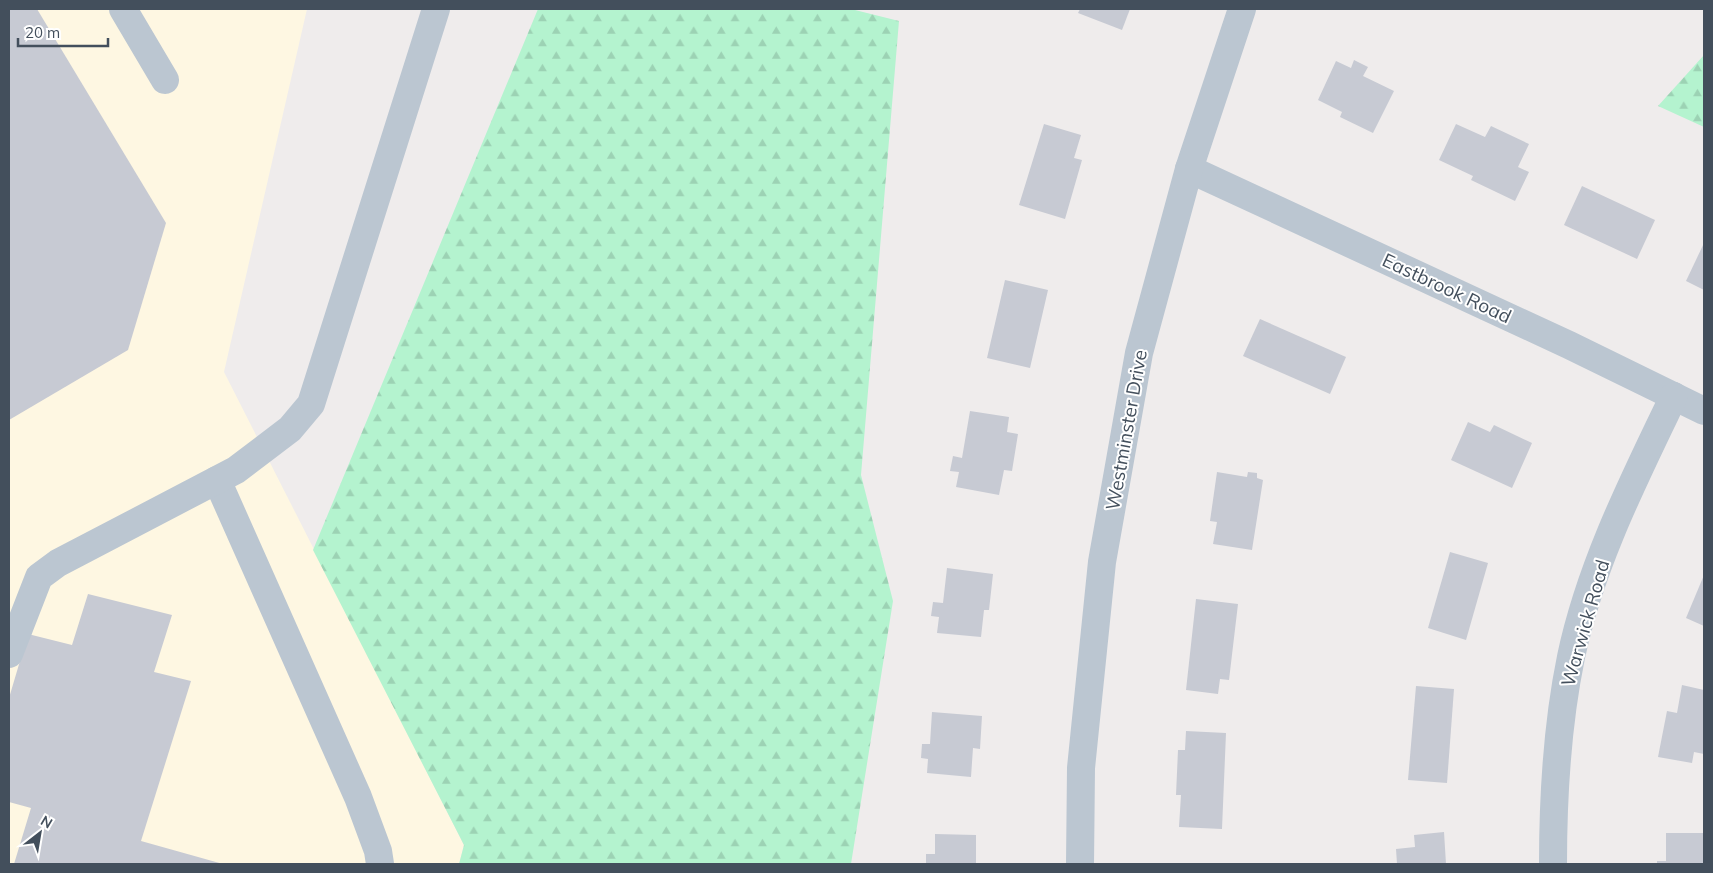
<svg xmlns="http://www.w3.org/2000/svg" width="1713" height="873" viewBox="0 0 1713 873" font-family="Mulish,sans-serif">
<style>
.commercial{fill:#fef7e2}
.forest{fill:url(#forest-firs)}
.building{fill:#c7cad3}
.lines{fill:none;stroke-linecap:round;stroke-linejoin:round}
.minor{stroke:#bbc6d1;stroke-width:28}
.labels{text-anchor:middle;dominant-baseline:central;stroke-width:4;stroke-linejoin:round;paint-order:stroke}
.street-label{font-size:19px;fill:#434f5c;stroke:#fff}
</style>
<defs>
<pattern id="forest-firs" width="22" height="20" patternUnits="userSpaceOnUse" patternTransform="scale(1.25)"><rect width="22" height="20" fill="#b4f3cf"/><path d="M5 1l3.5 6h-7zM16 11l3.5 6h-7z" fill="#9cd2b4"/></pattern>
</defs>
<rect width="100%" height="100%" fill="#efecec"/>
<path class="commercial" d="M9,9h298l-83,363 240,473 -5,19h-450z"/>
<g class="forest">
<path d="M538,9h313l48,12 -38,454 32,126 -42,263h-392l5,-19 -151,-295z"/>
<path d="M1704,55v72l-46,-21z"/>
</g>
<g class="building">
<path d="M9,9h28l129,214 -38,127 -119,70z"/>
<path d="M1080,9h50l-8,21 -44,-17z"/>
<path d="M1354,60l14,7 -5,9 31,15 -21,42 -33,-16 2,-5 -24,-12 18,-39 15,7z"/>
<path d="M1044,124l37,11 -7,23 8,2 -17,59 -46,-14z"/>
<path d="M1456,124l29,13 6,-11 38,18 -11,23 11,5 -14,29 -44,-21 2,-4 -34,-16z"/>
<path d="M1582,186l73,34 -18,39 -73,-34z"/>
<path d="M1704,243v47l-18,-9z"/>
<path d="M1005,280l43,10 -18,78 -43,-10z"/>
<path d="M1260,319l86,38 -16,37 -87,-38z"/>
<path d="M970,411l39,6 -2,15 11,2 -6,37 -8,-1 -5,25 -43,-8 3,-15 -9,-1 3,-15 9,2z"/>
<path d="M1468,422l22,10 4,-7 38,18 -20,45 -61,-28z"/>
<path d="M1217,472l30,5 1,-5 9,1v5l6,2 -11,70 -39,-6 4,-22 -7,-1z"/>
<path d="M1450,552l38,11 -22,77 -38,-12z"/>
<path d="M947,568l46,6 -4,36h-5l-3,27 -44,-4 2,-16 -8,-1 2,-14 10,1z"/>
<path d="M1704,575v51l-18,-8z"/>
<path d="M88,594l84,21 -18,57 37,9 -50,160 82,23h-209l17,-56 -22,-6v-104l19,-64 44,11z"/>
<path d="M1196,599l42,5 -9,76 -9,-1 -2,15 -32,-4z"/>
<path d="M1682,685l22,5v64l-10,-2 -2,11 -34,-6 9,-46 10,2z"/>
<path d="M1416,686l38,3 -7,94 -39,-3z"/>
<path d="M932,712l50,4 -2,33 -7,-1 -2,29 -44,-4 1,-14 -7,-1 1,-14h8z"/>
<path d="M1186,731l40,2 -4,96 -43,-2 2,-32h-5l2,-45h7z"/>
<path d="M1444,832l2,32h-49l-1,-15 19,-2 -1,-12z"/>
<path d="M1666,833h38v31h-47v-3h9z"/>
<path d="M935,834l41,1v29h-50v-10h9z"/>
</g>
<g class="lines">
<g class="minor">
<path d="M123,9l42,71"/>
<path d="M1189,169l380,176 135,66"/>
<path d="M217,480l141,317 20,54 2,13"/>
<path d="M9,654l30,-77 19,-14 178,-93 54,-41 21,-25 125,-395"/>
<path d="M1080,864l1,-96 21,-206 37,-209 50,-184 53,-160"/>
<path d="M1553,864c0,-70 4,-139 18,-207 19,-91 63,-178 103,-261"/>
</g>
</g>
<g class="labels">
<g class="street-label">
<text transform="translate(1447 288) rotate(25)">Eastbrook Road</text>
<text transform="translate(1126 430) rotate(-80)">Westminster Drive</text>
<text transform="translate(1585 623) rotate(-74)">Warwick Road</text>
</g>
</g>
<rect width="1713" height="873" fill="none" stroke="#434f5c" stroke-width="20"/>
<g transform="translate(40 833) rotate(31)" stroke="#ffffff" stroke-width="4" paint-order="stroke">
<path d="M0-4L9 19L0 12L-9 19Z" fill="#434f5c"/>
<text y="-8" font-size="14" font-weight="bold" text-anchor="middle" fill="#434f5c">N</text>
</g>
<path d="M18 38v8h90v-8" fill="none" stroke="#434f5c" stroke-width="2.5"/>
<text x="25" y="38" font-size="15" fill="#434f5c" stroke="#ffffff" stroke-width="4" paint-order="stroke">20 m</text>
</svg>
